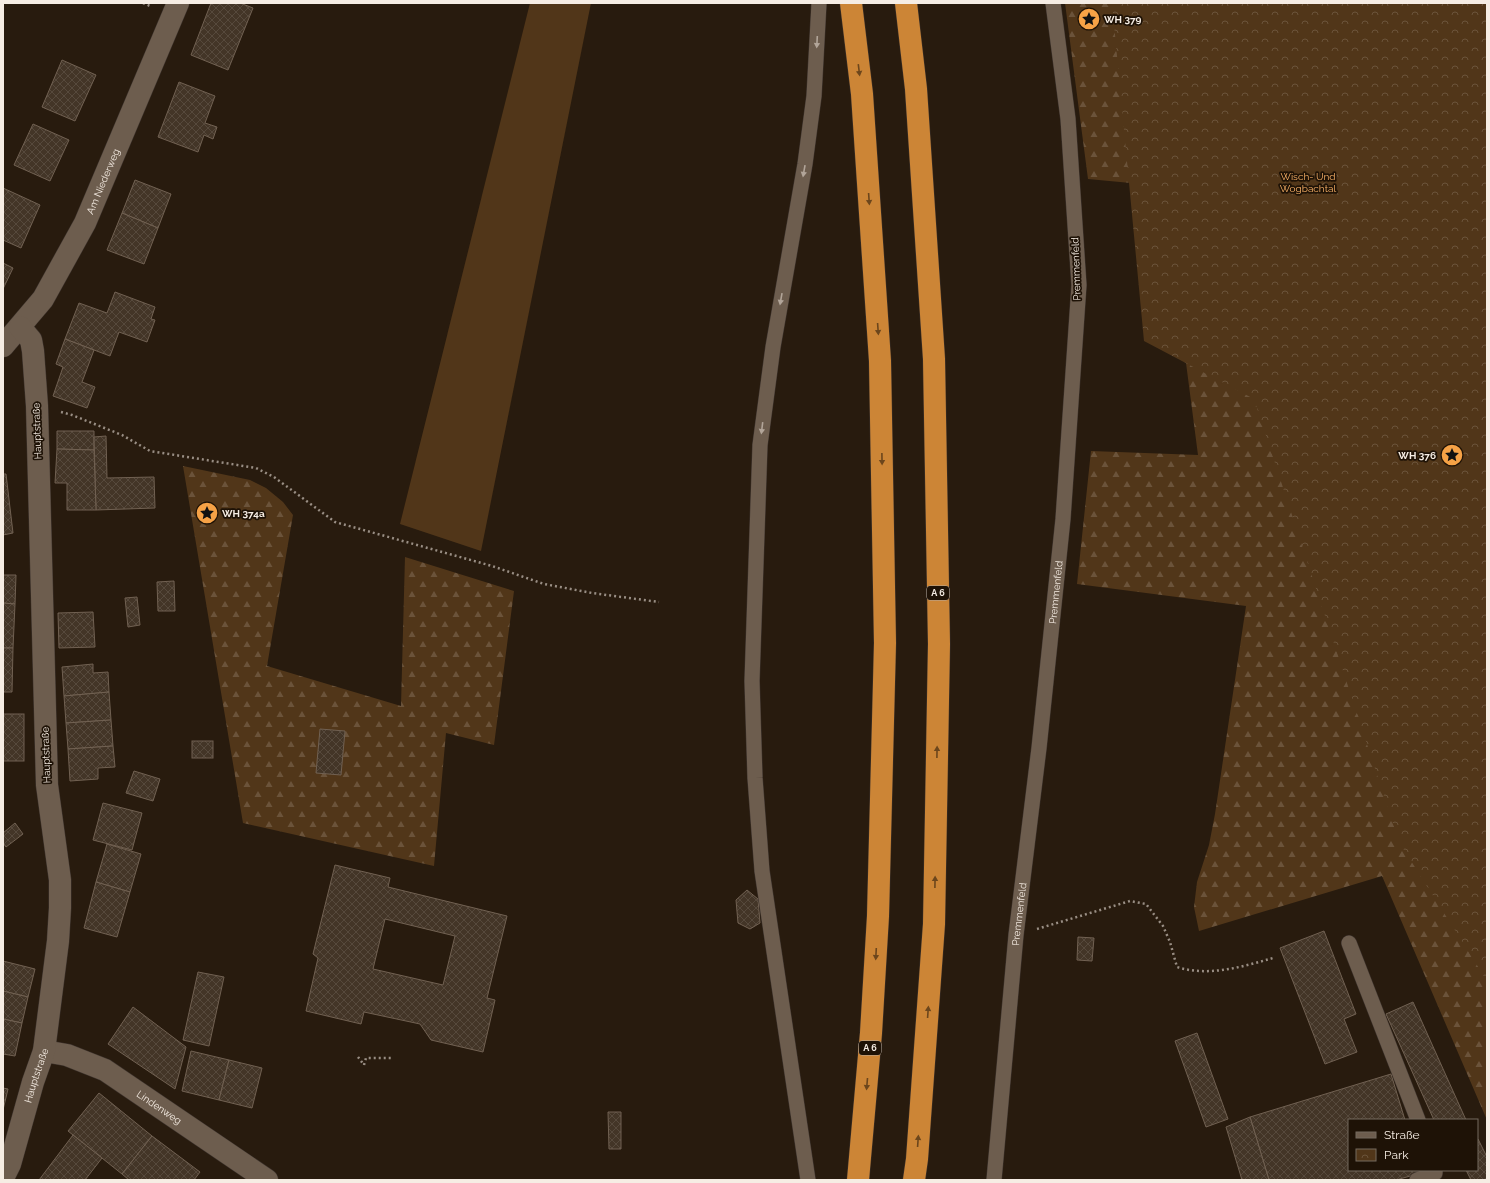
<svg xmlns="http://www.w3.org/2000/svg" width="1490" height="1183" viewBox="0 0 1490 1183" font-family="Raleway,sans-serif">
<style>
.grass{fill:#513619}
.forest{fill:url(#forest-firs)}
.park{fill:url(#park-crowns)}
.building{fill:url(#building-cross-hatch);stroke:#716152;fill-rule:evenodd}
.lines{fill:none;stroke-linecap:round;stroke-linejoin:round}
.lane-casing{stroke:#3e342e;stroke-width:16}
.street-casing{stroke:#3e342e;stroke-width:23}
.highway-casing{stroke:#3e342e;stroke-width:23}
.path{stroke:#998e84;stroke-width:2.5;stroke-dasharray:2 3;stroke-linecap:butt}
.lane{stroke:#6d5d4e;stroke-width:15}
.street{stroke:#6d5d4e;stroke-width:22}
.highway{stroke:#cc8536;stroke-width:22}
.oneway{fill:#b2a599}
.oneway2{fill:#6c461c}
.labels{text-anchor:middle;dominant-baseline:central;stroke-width:3.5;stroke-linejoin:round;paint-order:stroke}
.shield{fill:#1e1206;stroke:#b5aba1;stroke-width:1}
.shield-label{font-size:9px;font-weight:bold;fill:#f6ede4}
.poi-label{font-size:10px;font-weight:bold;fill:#f6ede4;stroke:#1e1206;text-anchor:start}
.park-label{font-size:10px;fill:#fbb369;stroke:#1e1206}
.street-label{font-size:10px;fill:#f6ede4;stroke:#1e1206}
</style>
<defs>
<pattern id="forest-firs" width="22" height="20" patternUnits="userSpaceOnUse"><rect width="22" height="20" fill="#513619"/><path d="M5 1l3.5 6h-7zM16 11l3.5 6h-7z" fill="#6b533a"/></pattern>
<pattern id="park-crowns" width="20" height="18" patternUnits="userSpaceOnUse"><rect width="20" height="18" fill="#513619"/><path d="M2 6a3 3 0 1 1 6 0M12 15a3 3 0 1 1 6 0" fill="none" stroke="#6b533a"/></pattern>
<pattern id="building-cross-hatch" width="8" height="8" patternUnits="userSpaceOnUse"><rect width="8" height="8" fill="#433527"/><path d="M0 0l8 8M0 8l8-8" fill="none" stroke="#56493c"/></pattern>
</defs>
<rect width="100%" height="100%" fill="#281b0e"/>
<path class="grass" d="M530,3h61l-110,548 -81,-27z"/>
<g class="forest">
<path d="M1065,3h422v1117l-105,-244 -183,55 -5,-24 3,-25 12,-37 6,-31 31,-208 -169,-22 14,-133 107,4 -35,-269 -75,-7z"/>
<path d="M183,466l67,14 16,8 17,14 10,13 -26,151 134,40 4,-149 109,34 -20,154 -48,-12 -12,133 -191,-43z"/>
</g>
<path class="park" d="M1112,3h375v978l-88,-139 -145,-443 -110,-58z"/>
<g class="building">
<path d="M211,3h29l13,5 -25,62 -37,-15z"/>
<path d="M62,60l34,15 -21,46 -33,-14z"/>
<path d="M179,82l36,14 -10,27 12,4 -4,12 -9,-4 -6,17 -40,-15z"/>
<path d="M33,124l36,16 -19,41 -36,-16z"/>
<path d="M135,180l36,14 -13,34 -36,-15z"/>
<path d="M3,188l37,17 -19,43 -18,-8z"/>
<path d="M122,213l36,15 -14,36 -37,-14z"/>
<path d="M3,263l10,5 -10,21z"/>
<path d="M115,292l40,15 -4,12 4,1 -8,22 -28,-10 -9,24 -45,-17 14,-36 28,10z"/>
<path d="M65,339l29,11 -12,32 13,5 -8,21 -34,-12 10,-29 -7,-3z"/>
<path d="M57,431h37v19l-37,-1z"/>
<path d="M106,436l1,42 47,-1 1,31 -59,2 -2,-73z"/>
<path d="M57,449l37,1 2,60h-29v-27h-12z"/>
<path d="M3,474h3l7,59 -10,2z"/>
<path d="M3,575h13l-1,29 -12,-1z"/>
<path d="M174,581l1,30h-17l-1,-29z"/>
<path d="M137,597l3,28 -12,2 -3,-29z"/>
<path d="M3,603l12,1 -2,44h-10z"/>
<path d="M93,612l2,35 -36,1 -1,-35z"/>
<path d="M3,648h10l-1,44h-9z"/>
<path d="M93,664v9l15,-1 1,20 -45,4 -2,-29z"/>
<path d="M109,692l2,28 -45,3 -2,-27z"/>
<rect x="3" y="714" width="21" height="47"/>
<path d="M111,720l2,26 -45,3 -2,-26z"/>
<path d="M320,729l25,2 -4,44 -25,-2z"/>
<rect x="192" y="741" width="21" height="17"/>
<path d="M113,746l2,21 -17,1v11l-28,2 -2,-32z"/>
<path d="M134,771l26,8 -7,22 -27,-8z"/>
<path d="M103,803l39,10 -10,37 -39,-10z"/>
<path d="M15,823l8,11 -17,13 -3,-4v-10z"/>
<path d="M107,844l34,10 -11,38 -34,-10z"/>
<path d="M335,865l55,13 -2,9 119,29 -20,82 8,2 -12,52 -52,-12 -11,-16 -56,-12 -3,12 -55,-13 12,-53 -5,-4zM385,919l70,17 -12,49 -70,-16z"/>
<path d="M96,882l34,10 -13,45 -33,-9z"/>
<path d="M747,890l11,9 2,24 -10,6 -12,-6 -2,-23z"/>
<path d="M1324,931l32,83 -12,5 13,33 -32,12 -45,-116z"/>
<path d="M1078,937l16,1 -2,23 -15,-1z"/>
<path d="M3,961l32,8 -7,28 -25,-6z"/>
<path d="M198,972l26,5 -15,69 -26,-6z"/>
<path d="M3,991l25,6 -6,26 -19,-4z"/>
<path d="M1413,1002l53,118h-32l-48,-106z"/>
<path d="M133,1007l53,40 -11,42 -67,-45z"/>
<path d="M3,1019l19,4 -7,33 -12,-2z"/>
<path d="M1197,1033l31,86 -22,8 -31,-86z"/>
<path d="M191,1051l38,9 -10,40 -37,-9z"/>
<path d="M229,1060l33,8 -10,40 -33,-8z"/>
<path d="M1391,1074l14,46h-56v50h71l1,3 -25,7h-127l-19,-63z"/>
<path d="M3,1088l5,1 -5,21z"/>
<path d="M99,1093l53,43 -30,38 -54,-43z"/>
<path d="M608,1112h13v37h-12z"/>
<path d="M1250,1117l19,63h-27l-16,-53z"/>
<path d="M73,1135l29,23 -17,22h-46z"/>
<path d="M152,1136l48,36 -6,8h-65l-7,-6z"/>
<path d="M1478,1139l9,18v23h-16l-5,-10h11v-30z"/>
</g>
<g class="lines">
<g class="lane-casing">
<g id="lane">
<path d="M1349,943l69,177"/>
<path d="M808,1180l-46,-309 -7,-93 -3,-97 8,-236 13,-98 32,-183 9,-68 5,-93"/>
<path id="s1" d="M994,1180l22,-245 23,-187 24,-229 16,-234 -11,-166 -15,-116"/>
<path d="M1417,1180l18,-7v-3"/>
</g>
</g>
<g class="street-casing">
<g id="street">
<path id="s2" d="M3,346l40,-47 42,-76 93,-220"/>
<path id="s3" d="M44,1051l23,4 38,15 162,110"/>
<path id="s4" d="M3,1178l7,-14 23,-82 11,-31 14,-110 2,-33v-28l-13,-95 -10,-379 -4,-55 -2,-11 -11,-13"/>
</g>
</g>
<g class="highway-casing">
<g id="highway">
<path d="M851,3l11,91 18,267 5,282 -7,273 -7,117 -13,147"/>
<path d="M906,3l10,86 18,270 5,285 -5,280 -17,235 -3,21"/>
</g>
</g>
<g class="path">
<path d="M143,3l7,3"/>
<path d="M61,412l11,3 50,20 28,16 106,17 18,9 61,45 157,44 52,18 48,9 67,9"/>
<path d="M1037,929l93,-28 16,3 17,22 7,16 7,25c31,10 65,0 96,-9"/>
<path d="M358,1057l6,8"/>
<path d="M364,1065l2,-7h25"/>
</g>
<use href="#lane" class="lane"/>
<use href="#street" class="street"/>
<use href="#highway" class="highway"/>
</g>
<defs><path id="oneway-solid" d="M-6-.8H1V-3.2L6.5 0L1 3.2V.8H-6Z"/></defs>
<g class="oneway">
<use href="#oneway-solid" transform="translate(817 42) rotate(93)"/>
<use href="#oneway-solid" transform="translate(804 171) rotate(100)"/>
<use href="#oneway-solid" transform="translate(781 299) rotate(100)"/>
<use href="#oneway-solid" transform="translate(762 428) rotate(97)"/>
</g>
<g class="oneway2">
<use href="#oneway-solid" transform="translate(859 70) rotate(83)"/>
<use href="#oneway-solid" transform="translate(869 199) rotate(86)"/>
<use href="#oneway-solid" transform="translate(878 329) rotate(86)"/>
<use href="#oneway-solid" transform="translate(882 459) rotate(89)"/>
<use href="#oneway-solid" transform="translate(937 752) rotate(-89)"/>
<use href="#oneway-solid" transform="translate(935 882) rotate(-89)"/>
<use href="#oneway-solid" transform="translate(876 954) rotate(93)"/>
<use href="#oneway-solid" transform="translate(928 1012) rotate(-86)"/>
<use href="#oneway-solid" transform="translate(867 1084) rotate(95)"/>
<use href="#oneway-solid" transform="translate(918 1141) rotate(-86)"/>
</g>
<defs>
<g id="sight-disc" transform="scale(1.15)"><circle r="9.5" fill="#f6a246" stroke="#1e1206"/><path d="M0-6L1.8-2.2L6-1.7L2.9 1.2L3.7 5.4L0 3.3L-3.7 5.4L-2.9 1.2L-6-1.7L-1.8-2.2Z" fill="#111"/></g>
</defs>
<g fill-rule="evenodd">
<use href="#sight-disc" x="1089" y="19"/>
<use href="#sight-disc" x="1452" y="455"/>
<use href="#sight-disc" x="207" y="513"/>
</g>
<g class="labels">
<g class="shield">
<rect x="927" y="586" width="22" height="14" rx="3"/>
<rect x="859" y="1041" width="22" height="14" rx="3"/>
</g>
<g class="shield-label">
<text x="938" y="593">A 6</text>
<text x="870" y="1048">A 6</text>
</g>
<g class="poi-label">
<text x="1104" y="19">WH 379</text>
<text x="1436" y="455" text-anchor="end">WH 376</text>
<text x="222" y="513">WH 374a</text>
</g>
<g class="park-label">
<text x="1308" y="176">Wisch- Und<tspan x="1308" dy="12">Wogbachtal</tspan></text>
</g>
<g class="street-label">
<text stroke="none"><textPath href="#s2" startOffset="194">Am Niederweg</textPath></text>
<text transform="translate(1076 269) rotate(-92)">Premmenfeld</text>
<text transform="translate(37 431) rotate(-92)">Hauptstraße</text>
<text stroke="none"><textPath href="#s1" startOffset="591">Premmenfeld</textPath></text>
<text transform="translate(46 755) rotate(-92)">Hauptstraße</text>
<text stroke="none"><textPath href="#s1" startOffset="267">Premmenfeld</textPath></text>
<text stroke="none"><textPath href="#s4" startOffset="108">Hauptstraße</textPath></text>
<text stroke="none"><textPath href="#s3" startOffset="130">Lindenweg</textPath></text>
</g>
</g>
<rect width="1490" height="1183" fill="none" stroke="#f6ede4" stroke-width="8"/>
<rect x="1348" y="1119" width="130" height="52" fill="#1e1206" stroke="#746a5f"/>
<rect x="1356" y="1132" width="20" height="6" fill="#6d5d4e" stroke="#746a5f"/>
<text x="1384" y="1139" font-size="12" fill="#f6ede4">Straße</text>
<rect x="1356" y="1149" width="20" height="12" fill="url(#park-crowns)" stroke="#746a5f"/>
<text x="1384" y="1159" font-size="12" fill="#f6ede4">Park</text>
</svg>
